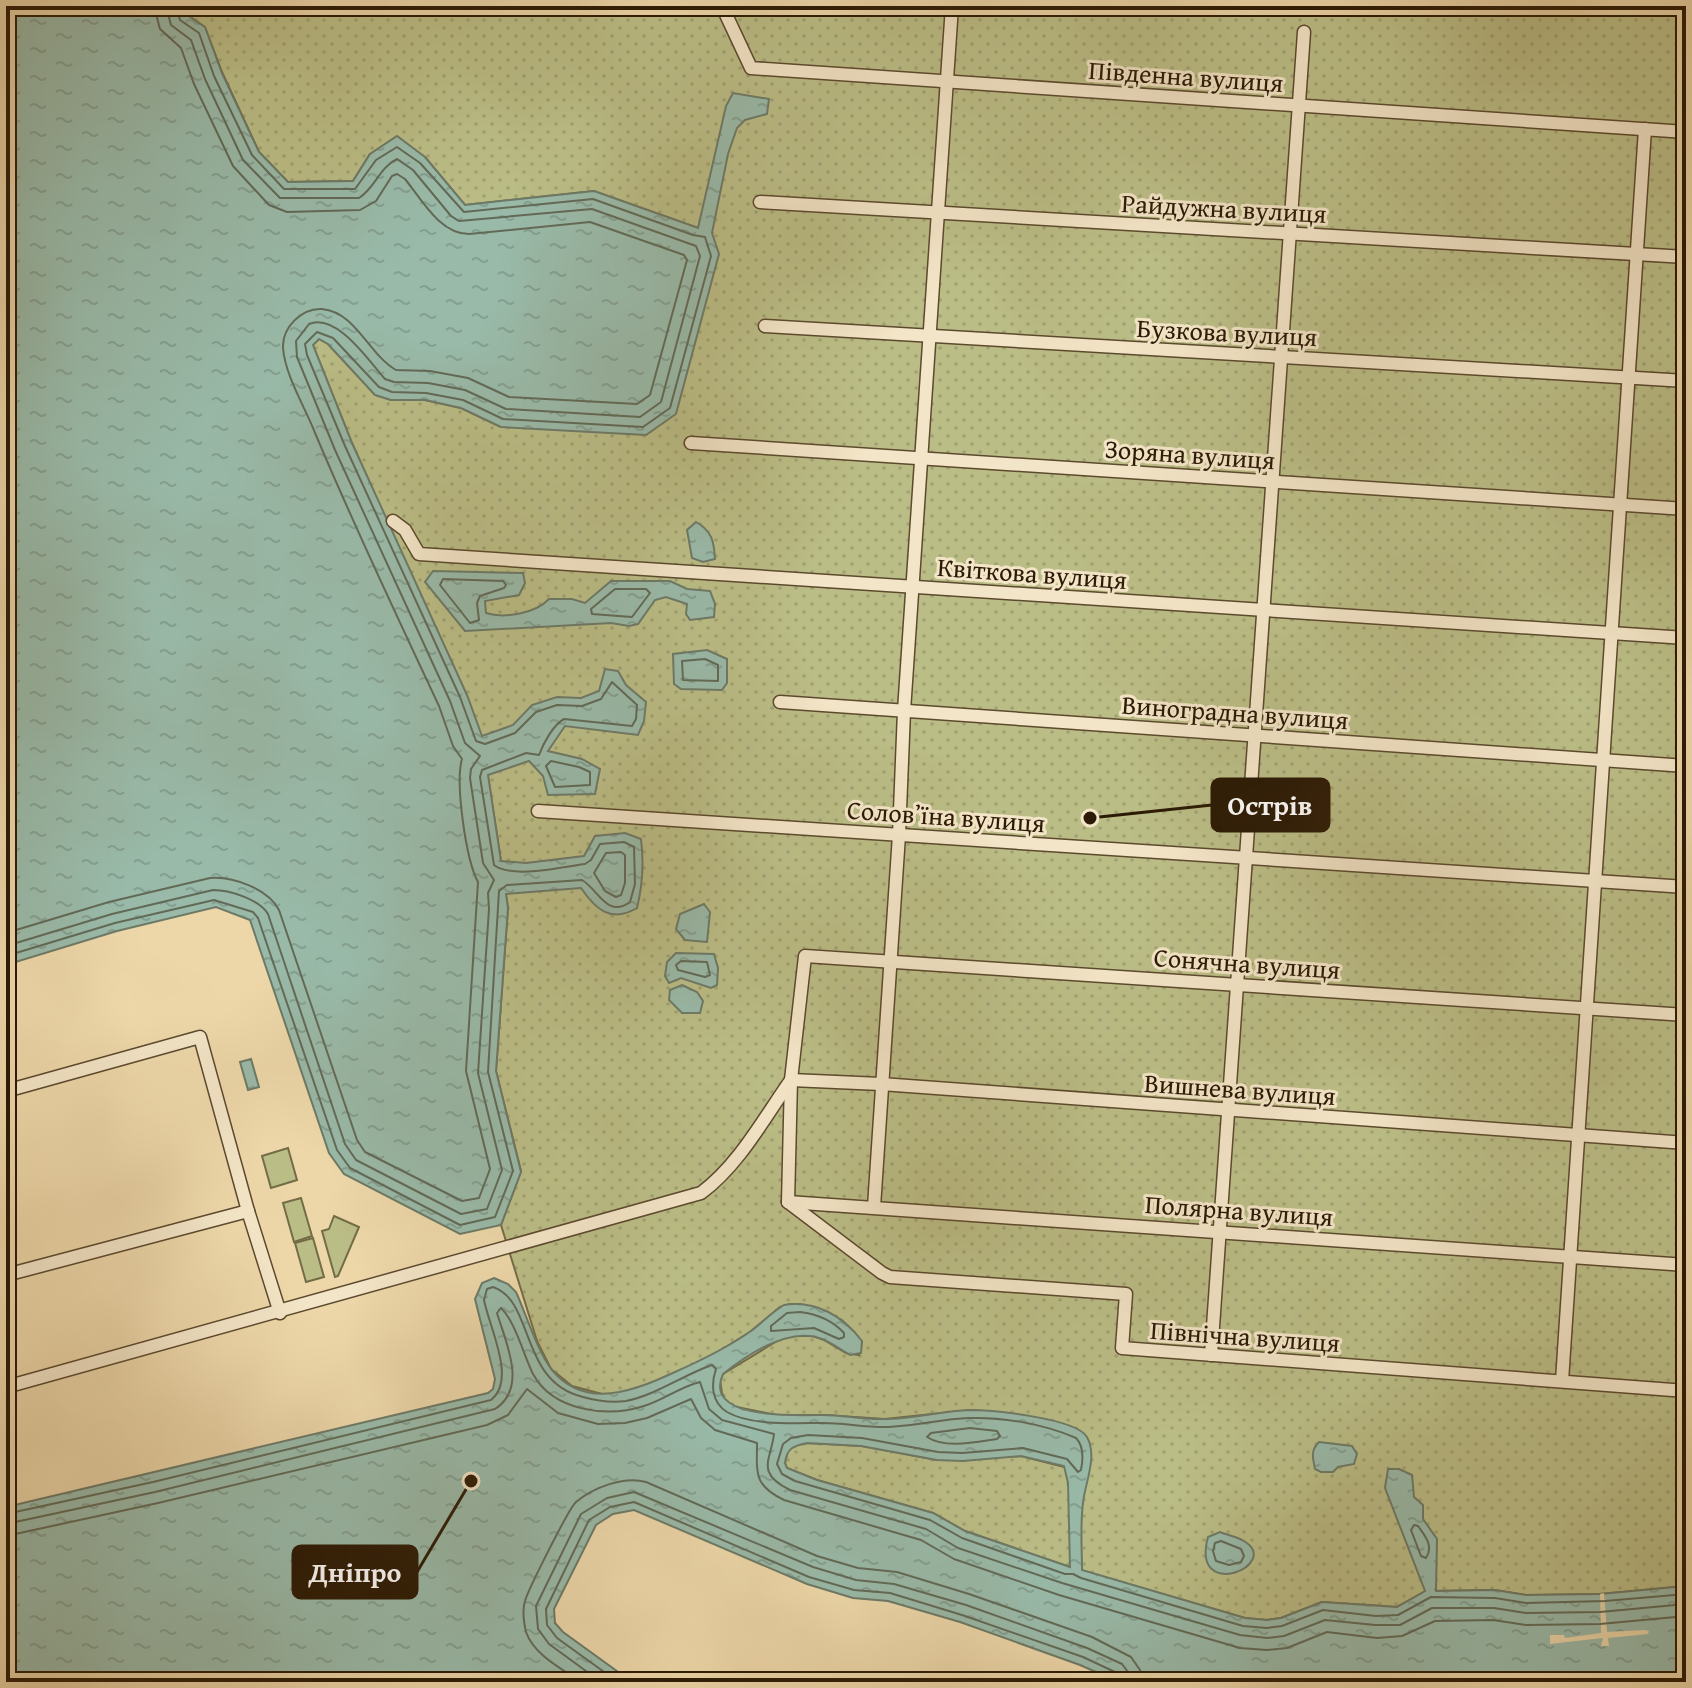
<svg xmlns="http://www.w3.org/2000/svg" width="1692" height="1688" viewBox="0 0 1692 1688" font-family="'Gentium Book Plus',serif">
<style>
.green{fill:#bbbd86;stroke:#736c46;stroke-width:2}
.garden{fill:url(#garden-dots);stroke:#736c46;stroke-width:2}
.water{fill:url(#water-ripples);stroke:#6d7a67;stroke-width:2;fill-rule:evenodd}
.pier{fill:#edd7a9}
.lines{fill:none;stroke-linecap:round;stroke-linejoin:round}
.shore{stroke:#626a57;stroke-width:2}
.street-casing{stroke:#5c492e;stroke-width:15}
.street{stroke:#f3e5c7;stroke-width:12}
.labels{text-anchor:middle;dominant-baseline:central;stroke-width:6;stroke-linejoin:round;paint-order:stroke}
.street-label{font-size:26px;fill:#2b1a05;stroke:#f3e5c7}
.leader{fill:none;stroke:#2b1a05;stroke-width:3}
.callout-dot{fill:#2b1a05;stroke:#f3e5c7;stroke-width:3}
.callout{fill:#2b1a05;stroke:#2b1a05;stroke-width:3}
.callout-label{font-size:28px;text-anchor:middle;font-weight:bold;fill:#fff}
</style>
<defs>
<pattern id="garden-dots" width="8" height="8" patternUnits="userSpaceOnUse" patternTransform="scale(2)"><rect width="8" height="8" fill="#bbbd86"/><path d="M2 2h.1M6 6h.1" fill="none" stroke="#a1a272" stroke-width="1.8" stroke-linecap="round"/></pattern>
<pattern id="water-ripples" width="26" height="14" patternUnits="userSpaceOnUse" patternTransform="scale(2)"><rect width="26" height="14" fill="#99baa9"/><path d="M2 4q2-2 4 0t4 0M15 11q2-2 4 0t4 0" fill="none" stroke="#849f90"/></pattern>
</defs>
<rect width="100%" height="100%" fill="#edd7a9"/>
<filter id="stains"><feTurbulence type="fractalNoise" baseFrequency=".0025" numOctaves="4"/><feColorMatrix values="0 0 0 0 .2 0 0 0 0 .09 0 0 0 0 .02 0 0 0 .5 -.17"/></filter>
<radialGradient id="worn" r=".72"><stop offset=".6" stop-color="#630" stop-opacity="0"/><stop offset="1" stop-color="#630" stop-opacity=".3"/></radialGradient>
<g class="green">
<path d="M288,1148l9,32 -26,8 -9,-32z"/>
<path d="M301,1198l11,38 -18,6 -11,-39z"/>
<path d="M334,1216l25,11 -21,49 -3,1 -13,-46 7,-2z"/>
<path d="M313,1238l11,39 -18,5 -11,-39z"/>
</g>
<path class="garden" d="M183,6h1503v1580l-86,8 -74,1 -31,-5 -69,1 -29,16 -75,-5 -41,16 -14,2 -22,-2 -175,-51 -105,-36 -32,-18 -116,-33 -30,-12 -2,-5 3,-13 5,-4 14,-3 55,3 75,14 84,-4 55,14 -106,-60 -85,9 -61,-4h-48l-44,-9 -7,-6 -3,-7 -2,-13 3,-6 59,-36 14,-2h17l11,4 22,13 13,2 3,-13 -20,-22 -42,-16h-10l-10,3 -30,25 -42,26 -68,31 -17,4 -21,1 -30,-8 -21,-17 -14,-28 -36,-116 20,-54 -25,-100 12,-163 -26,-171 -130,-294 -39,-98 6,-6 9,5 47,51 16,5h34l36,8 40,19 211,-194 -118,-42 -129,14 -40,-48 -55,-3 -17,27 -65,1 -29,-30 -37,-80 -17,-44 -19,-14z"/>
<g class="water">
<path d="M6,6h177l3,8 19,13 17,46 37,79 29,30 65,-1 17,-27 27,-18 28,21 40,48 129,-14 104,37 28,-122 7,-13 36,6 -2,15 -22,6 -8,8 -9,26 -16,79 7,21 -43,160 -30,21 -145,-8 -40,-19 -36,-8h-34l-16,-5 -47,-51 -9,-5 -6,6 39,98 115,252 15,41 31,-11 19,-20 25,-8 24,1 18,-7 6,-22 13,2 8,14 20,17 -2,19 -6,14 -73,-9 -17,25 34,8 18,10 -5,25 -47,1 -5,-19 -14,-15 -41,14 13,86 25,2 58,-7 11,-20 30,-3 16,6c3,24 2,45 -4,69 -26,15 -41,2 -56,-20l-75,6 2,14 -12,163 25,101 -20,53 -41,9 -116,-60 -15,-21 -79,-233 -34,-13 -99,24 -111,34z"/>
<path d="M696,522c16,9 18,19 19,37l-12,3 -11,-4 -5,-28z"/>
<path d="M433,571l90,2 2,10 -6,12 -34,6 1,12c19,6 50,0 63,-14h23l13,4 26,-22h59l17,8 23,2 5,13 -1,13 -24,3 -4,-6 1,-10 -21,-7 -11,3 -17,24 -9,2 -18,-3 -146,8 -40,-49z"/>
<path d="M707,650l20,9v24l-5,7 -41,-1 -7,-5 -1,-30z"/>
<path d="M704,904l6,8 -3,30 -22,-2 -9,-11 4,-15z"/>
<path d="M676,953l38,1 4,14 -1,17 -6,3 -30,-10 -12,5 -4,-7 2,-14z"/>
<path d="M682,985l15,7 6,9 -3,12h-18l-13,-13 1,-10z"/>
<path d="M251,1059l8,28 -11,3 -8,-28z"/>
<path d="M494,1278l14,6 8,8c10,22 22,61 36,78 34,41 84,20 123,2 27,-12 52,-24 76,-41 11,-8 21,-19 33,-26 32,-5 59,11 78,36l-1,12 -11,2c-9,-5 -18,-12 -28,-16 -32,-13 -75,16 -99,35 -21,47 76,41 100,41 21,0 41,5 61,4 29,0 57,-8 86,-9 21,0 106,8 117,27 11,20 -2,45 -4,66 -3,22 -1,45 -1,67l163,48 22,2 14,-2 41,-16 75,5 28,-16 -40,-103 3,-19h11l13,6 2,22 9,8v14l14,20 -1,52 59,-1 31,5 74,-1 86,-8v96h-567l-39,-17 -120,-43 -72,-21 -35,-3 -46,-14 -173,-74 -21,4 -17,11 -42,84 1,14 8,9 69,50h-626v-175l482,-114 5,-4 2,-10 -20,-80 7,-16zM807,1443l54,3 76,14 26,1 58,-5 43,10 4,17 2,84 -105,-36 -32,-18 -116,-33 -30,-12 -2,-5c2,-15 8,-17 22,-20z"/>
<path d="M1319,1442l33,4 5,8 -3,10 -16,3 -5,5h-12l-6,-3c-2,-11 -5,-18 4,-27z"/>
<path d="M1220,1532c7,3 17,5 24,9 39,24 -54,62 -36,-4z"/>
</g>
<path class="pier" d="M1604,1593l3,39 38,-2 4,1 -1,3 -40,4 1,8h-8l2,-8 -53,6v-9h14l1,3 36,-5 -1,-39z"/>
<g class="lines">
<g class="shore">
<path d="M443,579l60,2 3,4 -2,3 -24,8 -3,7 2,17 -9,3 -30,-38z"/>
<path d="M615,589h31l4,4 -18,24 -40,-3 -1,-5z"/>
<path d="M705,659l13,6v16l-35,-1 -1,-19z"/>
<path d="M551,761l28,6 11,5v13l-35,2 -9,-21z"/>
<path d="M621,852l4,3v28l-4,12 -5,2 -11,-6 -11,-18 12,-20z"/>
<path d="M6,933l103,-31 101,-24c23,-2 58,11 69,32l78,230 8,12 97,49 17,-3 11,-29 -24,-98 12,-189c-12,-22 -23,-99 -16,-123l-9,-13 -14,-40c-43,-92 -87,-184 -126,-278 -10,-24 -28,-54 -30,-80 -1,-20 18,-40 39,-39 34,3 47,46 74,61l34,1 38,7 41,19 128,7 13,-9 37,-135 -3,-5 -94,-33 -121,12c-29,0 -47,-34 -64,-55l-8,-5 -5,2 -16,25 -16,9 -73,2 -18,-7 -36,-39 -39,-82 -13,-36 -21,-19 -6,-23"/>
<path d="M6,946l106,-32 101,-24c16,0 46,9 55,24l77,230 11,16 105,54 26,-5 15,-39 -24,-97 11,-164 -1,-16 6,-13 -11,-17 -13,-85 1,-9 9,-13 -15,-13 -15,-42 -115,-251 -38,-93 -1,-16 13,-17c28,-11 59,36 76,55l9,3 34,1 37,7 41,19 134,8 21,-15 39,-146 -4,-10 -104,-37 -133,12 -8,-5 -38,-46 -16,-11c-18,9 -22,29 -38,39h-79l-37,-38 -38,-81 -14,-39 -20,-15 -5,-19"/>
<path d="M6,956l109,-33 99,-23 39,12 5,6 79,232 13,18 110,57 35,-8 18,-46 -25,-99 11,-181 8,-6 75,-5c16,9 25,39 48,22l5,-18 -1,-37 -10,-5 -24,2 -9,16 -6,4c-23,3 -73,15 -91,1l-14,-88 2,-7 44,-17 13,2c4,-11 14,-30 25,-36l68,7 4,-7 1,-14 -25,-23 -11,17 -19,7 -25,-1 -21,7 -21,21 -30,11 -9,-3 -16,-44 -115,-251 -38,-91 -2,-11 12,-12 16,6 46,49 13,5 34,1 37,7 40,19 140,8 27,-19 41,-152 -6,-19 -12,-2 -100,-36 -129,13 -44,-49 -23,-16 -21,13 -21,29h-71l-32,-34 -38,-79 -15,-43 -19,-13 -4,-14"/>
<path d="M681,961l26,1 3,13 -5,2 -27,-7 -2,-5z"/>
<path d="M800,1312c17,2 32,8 44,21v4l-5,2 -25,-11 -43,3v-5l16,-13z"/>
<path d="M970,1428l27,3 3,5 -3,3c-21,3 -52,10 -70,-2l4,-4z"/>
<path d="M6,1514l147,-32 338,-82c26,-20 -2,-73 -7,-100l3,-11 6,-2c42,14 26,95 90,110 14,4 28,6 43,4 30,-6 57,-26 86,-36l4,4c-5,15 -5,33 11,43 24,14 68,11 96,11 20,0 40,4 61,4 28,0 56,-8 85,-9 35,-1 75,6 107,20 8,8 7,22 5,32l-3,2 -11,-13 -44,-11 -61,5 -24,-1 -76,-14 -54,-3 -17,3 -8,6 -6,20 5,10 13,7 135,39 32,18 103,36h8l8,4 162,48 24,2 15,-2 41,-16 53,6 22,-1 33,-18 64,1 31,5 79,-2 81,-7"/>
<path d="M6,1524l149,-32 340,-83c33,-21 11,-66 2,-96l4,-5c14,13 23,48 32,66 20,37 74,44 111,32 19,-6 36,-19 56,-24l9,27 13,11 52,14c-3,26 -19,39 16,56l136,39 32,19 104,35 178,52 27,3 17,-2 41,-16 50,5h25l32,-17h62l32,5 74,-1 86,-8"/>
<path d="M1414,1525l4,1c7,10 16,20 8,32l-5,-2 -10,-26z"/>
<path d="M6,1536l152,-33 329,-78 21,-10 19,-26 31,24 40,11 27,-1 22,-5 44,-19 10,19 14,12 42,13c0,30 -4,42 27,57l137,40 33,19 105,36 181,53 27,2 20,-2 40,-16 50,6 25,-2 33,-15 58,-1 33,5 74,-1 86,-8"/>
<path d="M1221,1541l20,8 3,7 -3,6 -12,3 -13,-4 -3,-10 2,-8z"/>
<path d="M581,1682c-19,-13 -47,-27 -55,-50 -2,-9 -4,-22 -1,-31 3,-11 44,-93 51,-99 18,-15 48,-26 70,-20l171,74 41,12 39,4 72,22 123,43 39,20 9,13 1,12"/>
<path d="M601,1682l-52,-38 -11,-15 -2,-23 45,-92 26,-16 27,-6 179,75 43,13 38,4 72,21 121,43 35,16 6,8 1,10"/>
<path d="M618,1682l-61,-44 -10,-13 -1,-16 43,-89 21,-13 24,-5 175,75 45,13 36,3 72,22 121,42 32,15 4,10"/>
</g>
<g class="street-casing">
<g id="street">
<path d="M722,6l29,62 935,64"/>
<path d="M760,202l926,55"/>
<path d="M765,326l921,55"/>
<path d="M691,443l995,66"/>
<path d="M393,521l12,9 14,24 1267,84"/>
<path d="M780,702l906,64"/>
<path d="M538,811l1148,76"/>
<path d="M6,1091l194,-54 48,174 32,102"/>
<path d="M788,1202l3,-122 14,-124 881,59"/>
<path d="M788,1202l94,71 8,4 236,17 -4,54 564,43"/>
<path d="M788,1202l898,63"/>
<path d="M874,1207l25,-372 5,-124 48,-705"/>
<path d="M6,1275l242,-64"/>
<path d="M1211,1355l93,-1323"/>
<path d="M1562,1381l83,-1252"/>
<path d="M6,1387l695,-194c38,-28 63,-75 90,-113l90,4 805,59"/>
</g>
</g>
<use href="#street" class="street"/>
</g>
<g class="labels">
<g class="street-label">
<text transform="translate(1186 76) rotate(4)">Південна вулиця</text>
<text transform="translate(1224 208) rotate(3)">Райдужна вулиця</text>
<text transform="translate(1227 332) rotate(3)">Бузкова вулиця</text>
<text transform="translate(1190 454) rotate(4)">Зоряна вулиця</text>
<text transform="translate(1032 573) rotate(4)">Квіткова вулиця</text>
<text transform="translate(1235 712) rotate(4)">Виноградна вулиця</text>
<text transform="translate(946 816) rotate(4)">Соловʼїна вулиця</text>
<text transform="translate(1247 963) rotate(4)">Сонячна вулиця</text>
<text transform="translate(1240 1089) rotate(4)">Вишнева вулиця</text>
<text transform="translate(1239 1210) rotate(4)">Полярна вулиця</text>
<text transform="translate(1245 1336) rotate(4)">Північна вулиця</text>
</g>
</g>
<path class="leader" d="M1090 818L1212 805M471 1481L417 1572"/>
<g class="callout-dot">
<circle cx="1090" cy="818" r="8"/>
<circle cx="471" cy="1481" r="8"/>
</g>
<g class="callout">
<rect x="1212" y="779" width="117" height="52" rx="8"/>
<rect x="293" y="1546" width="124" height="52" rx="8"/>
</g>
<g class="callout-label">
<text x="1270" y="815">Острів</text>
<text x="355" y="1582">Дніпро</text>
</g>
<rect width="1692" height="1688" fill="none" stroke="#edd7a9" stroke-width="32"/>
<rect x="8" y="8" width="1676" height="1672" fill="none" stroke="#2b1a05" stroke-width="4"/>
<rect x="16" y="16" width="1660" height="1656" fill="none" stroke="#2b1a05" stroke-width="2"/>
<rect width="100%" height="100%" filter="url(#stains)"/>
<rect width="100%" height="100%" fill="url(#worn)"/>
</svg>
